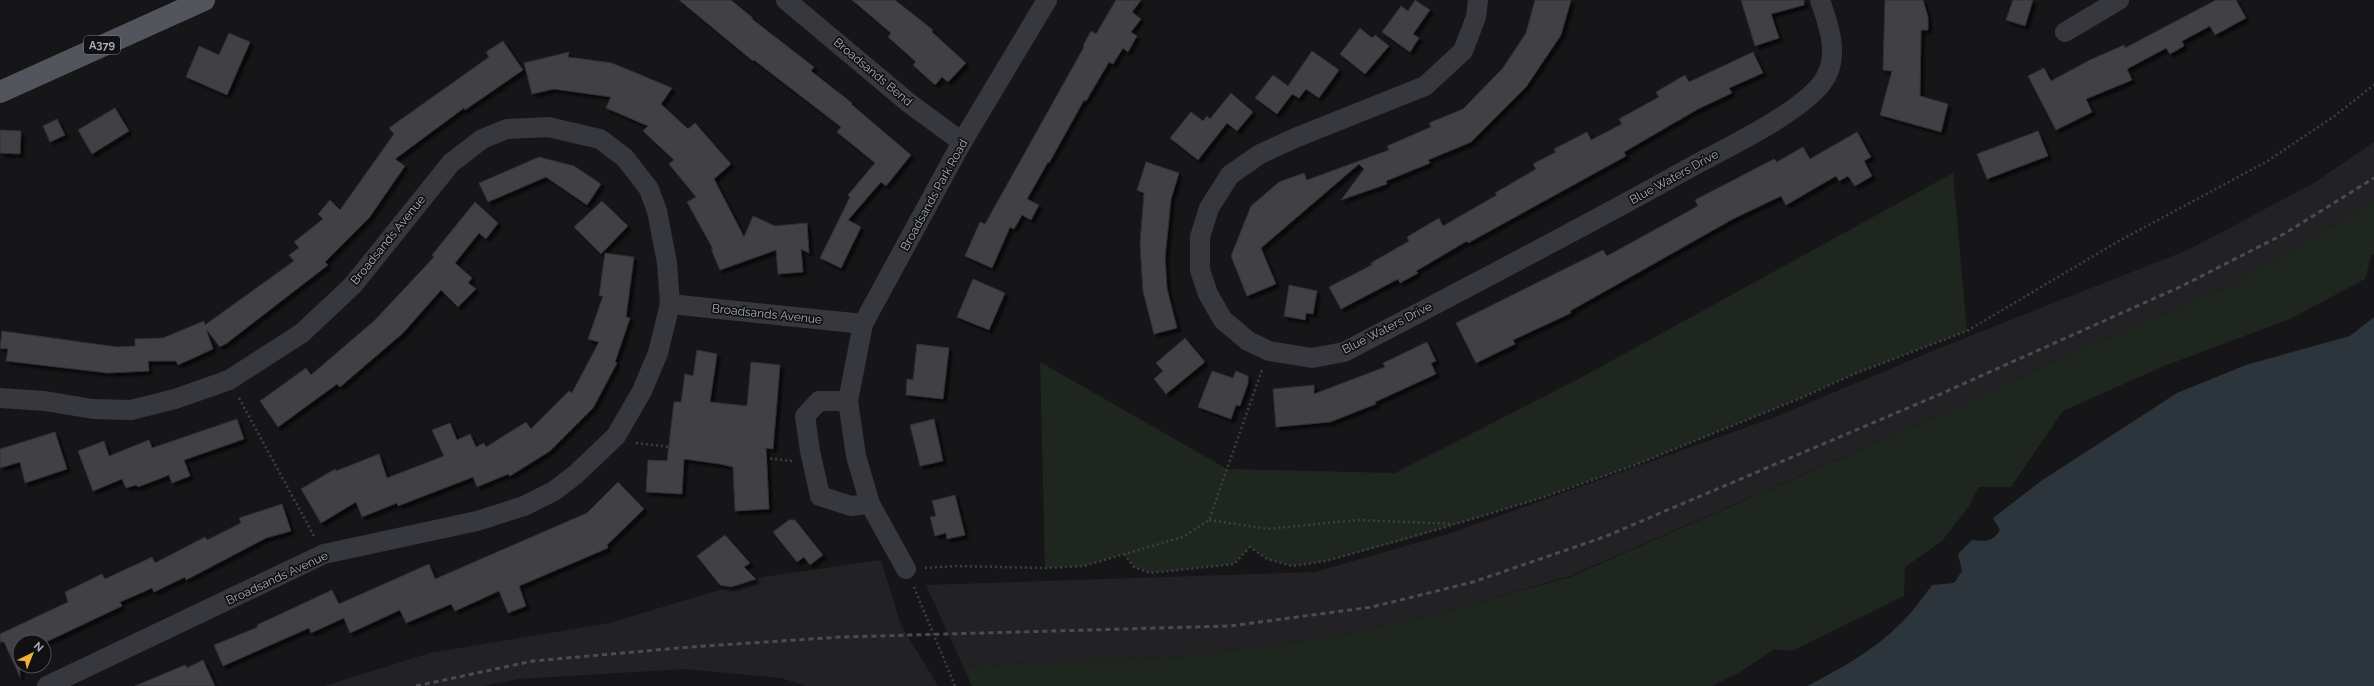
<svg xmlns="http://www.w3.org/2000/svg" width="2374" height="686" viewBox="0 0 2374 686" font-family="Raleway,sans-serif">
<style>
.built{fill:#222225}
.green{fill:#1e261f}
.water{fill:#2c353c}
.building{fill:#404145;stroke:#303034;filter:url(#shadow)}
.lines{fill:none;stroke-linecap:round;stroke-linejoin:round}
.path{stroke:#3d3f44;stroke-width:2.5;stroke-dasharray:2 3;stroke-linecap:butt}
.street{stroke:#37383d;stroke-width:20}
.primary{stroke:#53555c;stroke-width:22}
.rail{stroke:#4a4c52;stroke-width:3;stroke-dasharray:5 4;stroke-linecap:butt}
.labels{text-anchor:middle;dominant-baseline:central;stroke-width:3.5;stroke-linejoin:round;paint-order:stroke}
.shield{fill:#111113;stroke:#7b7e86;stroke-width:1}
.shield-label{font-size:11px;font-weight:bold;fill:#a8adb8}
.street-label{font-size:12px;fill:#a8adb8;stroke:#111113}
</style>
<defs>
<filter id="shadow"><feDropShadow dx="3.5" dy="3.5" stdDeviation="1" flood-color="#0009"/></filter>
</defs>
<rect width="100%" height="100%" fill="#161618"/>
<g class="built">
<path d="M2374,142v60l-144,83 -167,72 -101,48 -392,171 -125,36 -104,23 -151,21 -227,10 -37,-81 389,-13 139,-40 321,-115 160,-67 255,-101 124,-66z"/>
<path d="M881,560l20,65 37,61h-132l-25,-8 -96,-9 -166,10 -35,7h-160l106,-33 179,-30 154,-46z"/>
</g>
<g class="green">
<path d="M1953,173l14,158 -113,43 -53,24 -166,67 -94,33 -136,42 -79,21 -34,5 -25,-7 -17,-12 -16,17 -84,9 -16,-6 -10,-13 -40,12 -39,2 -5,-206 187,107 168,4 187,-96z"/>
<path d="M2374,202v52h-2l-7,25 -75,40 -126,47 -101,45 -52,76h-32l-10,19 -27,35 -37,26 -1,29 -112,55 -18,-2 -34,23 -28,14h-740l-9,-20 227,-10 151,-21 104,-23 125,-35 392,-172 101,-48 167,-72z"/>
</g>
<path class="water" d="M2374,317v369h-567c33,-17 68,-36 94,-63 12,-11 21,-25 31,-38l22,-2 8,-12 -4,-17 14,-14c14,1 20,3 28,-10l-7,-12 48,-37 136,-88 69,-28 104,-29z"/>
<g class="building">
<path d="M679,0h52l22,18 -1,1 62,48 -3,4 41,32 -1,1 60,51 -25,31 -5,-4 -33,38 13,7 -20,41 -21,-10 30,-61 -2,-2 27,-32 -38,-31 4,-5 -87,-67 -1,1z"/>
<path d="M852,0h43l38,30 -1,2 34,31 -18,19 -6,-5 -7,8 -22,-20 3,-3 -28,-25 3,-4z"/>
<path d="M1116,0h25l-9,12 9,7 -10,13 6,4 -9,16 -5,-4 -10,16 -4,-2 -23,39 -2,-1 -35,63 -1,-1 -21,37 12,6 -8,15 -9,-5 -8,14 -4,-2 -18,41 -27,-12 15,-34 5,2 99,-177 -1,-1 8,-15 5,3z"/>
<path d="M1415,0l15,10 -17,24 6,4 -9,14 -28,-20 19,-26 7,5z"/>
<path d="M1535,0h36l-10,35 -35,52 -55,55 -43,18 2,3 -44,18 1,3 -46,16 23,-31 -5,-5 -98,84 15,36 -29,12 -16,-40 20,-50 28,-24 25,-9 3,7 82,-30 -2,-4 44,-19 -2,-4 34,-14 40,-41 23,-35z"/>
<path d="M1741,0h63v5l-33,9 8,24 -24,8z"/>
<path d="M1885,0h38l5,17v13h-7l-1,66 28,8 -7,28 -61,-17 12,-44 -9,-1z"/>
<path d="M2013,0h20l-8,26 -19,-6z"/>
<path d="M2216,0h20l10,18 -31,17 -5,-9 -28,15 2,5 -14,8 -4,-6 -39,21 5,11 -46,19 6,13 -36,18 -28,-54 16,-8 7,13 39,-21 34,-15 1,3z"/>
<path d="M1360,28l12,10 3,-3 14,11 -24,28 -25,-20z"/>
<path d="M229,33l21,9 -23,53 -41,-18 13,-31 20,9z"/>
<path d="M503,41l20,29 -58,40 -1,-2 -69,51 10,7 -36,52 -44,44 3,3 -101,78 -7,4 -14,-18 7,20 -35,16 -2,-4h-28l1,10 -41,2 -102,-12 2,-12 -8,-1 2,-17 115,16 18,-1v-7l28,-1 41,-17 1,4 89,-64 -5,-6 10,-7 -5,-6 29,-23 -5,-5 12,-14 10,10 54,-76 -5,-6 100,-71 -3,-5z"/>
<path d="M1312,51l27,19 -20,28 -13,-9 -7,9 -7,-4 -15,20 -22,-16 18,-23 15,11z"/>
<path d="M569,52l-1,5 44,6 60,25 -11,16 27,25 7,-6 36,41 -17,15 30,58 9,-21 22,10 32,-3 2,30 -8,-4 2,23 -25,2 -2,-24 -56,20 -9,-21h2l-26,-47 9,-5 -27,-33 5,-4 -31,-29 5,-5 -42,-18 5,-11 -57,-8 -22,5 -8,-31z"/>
<path d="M1753,52l10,21 -34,15 3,5 -34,16 -74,43 2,4 -158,87 -1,-2 -51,30 2,2 -18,10 -2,-4 -57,30 -12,-22 43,-22 -1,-2 38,-22 -2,-4 32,-19 4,8 54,-31 -2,-2 41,-24 -3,-5 23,-12 -2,-3 33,-17 4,8 31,-16 -3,-5 40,-22 -3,-5 29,-17 4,7z"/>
<path d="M1231,93l22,19 -16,19 -10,-8 -29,37 -28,-22 21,-26 12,9 4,-5 3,3z"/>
<path d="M115,108l14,23 -37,23 -14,-24z"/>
<path d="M57,119l8,16 -15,7 -7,-16z"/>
<path d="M0,130l21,1 -1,23 -20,-1z"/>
<path d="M2038,131l10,25 -61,23 -10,-25z"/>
<path d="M1857,132l14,25 -7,4 8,15 -17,10 -7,-10 -9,5 -3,-5 -50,29 -5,-9 -48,23 -163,92 1,2 -58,27 2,4 -39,19 -20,-40 147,-73 4,6 91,-50 -3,-6 79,-41 3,3 26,-15 7,12z"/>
<path d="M539,157l35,9 27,18 -14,21 -41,-28 -58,25 -9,-19z"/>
<path d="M1146,162l33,11 -8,26 -6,59 2,31 10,39 -23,6 -11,-43 -3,-47 4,-51 -7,-3z"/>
<path d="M602,201l26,25 -27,28 -27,-27z"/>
<path d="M475,202l23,21 -12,16 -7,-6 -24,30 17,15 -4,5 8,6 -18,18 -17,-17 -38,43 -63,54 -3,-3 -59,43 -18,-26 46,-33 5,7 64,-55 59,-63 -2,-2z"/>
<path d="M605,253l29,4 -8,60 4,1 -15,44 2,1 -24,45 -43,43 -40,25 -2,-2 -31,13 -4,-10 -75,29 -1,-3 -35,14 -6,-15 -35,21 -20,-34 34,-20 1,2 43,-17 8,24 57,-22 -12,-26 18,-7 7,17 13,-6 6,13 8,-4 2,4 40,-25 5,7 38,-38 3,2 27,-51 -11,-3 15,-43h-4z"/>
<path d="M973,279l32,14 -16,37 -32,-13z"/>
<path d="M1289,285l28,6 -4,23 -7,-1 -1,7 -21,-4z"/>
<path d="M1185,338l20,24 -39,32 -12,-15 9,-8 -7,-8z"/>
<path d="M1427,342l9,19 -5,2 5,11 -61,28 1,2 -46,18 -54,5 -3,-38 41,-4v9l71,-27 -2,-4z"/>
<path d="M917,344l32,4 -6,51 -37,-4 1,-16 6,1z"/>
<path d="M697,350l20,4 -7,48 37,4 4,-44 29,3 -7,84 -7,-1 3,61 -34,2 -2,-44 -13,-3 -36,-5 -2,35 -36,-2 2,-32 19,1 7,-59h7l4,-28 8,2z"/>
<path d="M1212,371l21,7 3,-7 12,5v7l-8,23 -4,-1 -5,14 -33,-12z"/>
<path d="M237,419l7,20 -60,21 6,16 -18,7 -3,-8 -31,12 -2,-2 -10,3 -4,-9 -29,12 -15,-40 26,-10 5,15 40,-16 3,8z"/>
<path d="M934,419l9,42 -23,5 -10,-41z"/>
<path d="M55,432l12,37 -42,14 -5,-21 -20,6v-19z"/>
<path d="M618,482l26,27 -37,36 1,3 -89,38 7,20 -18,7 -9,-22 -44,20 -4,-7 -45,19 -6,-13 -50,23 -6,-15 -33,15 -2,-5 -86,38 -9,-21 44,-18 -1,-2 75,-35 7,14 90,-40 6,15 152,-66z"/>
<path d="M955,495l10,40 -18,4 -1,-6 -11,3 -5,-19 6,-1 -4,-15z"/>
<path d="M282,504l9,27 -25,7 -80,42 -1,-3 -31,15 -2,-4 -32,14 2,4 -76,36h-26v35l-16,-35h-4v-8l68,-32 -3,-10 37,-18 3,5 47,-22 3,6 50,-26 2,3 34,-17 -2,-5z"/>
<path d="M789,520h6l28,35 -13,10 -6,-8 -7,5 -24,-30z"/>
<path d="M725,535l25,28 -6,4 12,12 -25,8 -11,-2 -23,-29z"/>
<path d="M203,660l12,26h-80l50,-21 2,3z"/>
</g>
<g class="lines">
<g class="path">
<path d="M239,398l75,138"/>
<path d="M636,443l156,18"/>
<path d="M1209,520l59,9 90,-9 97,4 86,-26 94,-33 166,-67 53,-24 113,-43 150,-89 149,-80 67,-45 41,-32"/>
<path d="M1124,554l10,13 16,6 84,-9 16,-17 17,12 25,7 34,-5 127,-36"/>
<path d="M925,568l30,-2 90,2 39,-2 99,-29 26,-17 53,-150"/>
<path d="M914,587l41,99"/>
</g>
<g class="street">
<path d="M786,0l123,103 53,39"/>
<path d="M1478,0l-2,17 -13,34 -38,35 -130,52 -35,16 -30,21 -21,33 -9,29v33l8,24 15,26 25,21 21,10 43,7 32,-6c116,-61 233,-121 347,-185 37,-20 107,-53 131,-84 19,-25 7,-57 -2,-83"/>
<path d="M2065,32l54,-32"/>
<path d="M670,304l193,20"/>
<path d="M0,398l45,3 48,8 38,1 44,-11 54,-19 73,-47 51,-48 98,-122 31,-24 25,-10 41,-2 52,12 25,19 24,31 8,22 10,52 3,41 -12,49 -16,38 -26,45 -41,39 -21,16 -30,15 -47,15 -153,33 -277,132"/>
<path d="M848,401h-29l-14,15 5,35 10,45 31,10 19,-2"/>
<path d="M906,569l-36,-65 -14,-48 -8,-55 15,-77 99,-182 85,-142"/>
</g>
<path class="primary" d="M0,92l204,-92"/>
<path class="rail" d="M416,686l117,-25 157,-14 151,-10 389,-11 142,-19 101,-25 131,-45 332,-141 246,-110 102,-52 90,-56"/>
</g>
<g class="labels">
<rect class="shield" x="84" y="36" width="36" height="18" rx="3"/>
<g class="shield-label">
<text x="102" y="45">A379</text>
</g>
<g class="street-label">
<text transform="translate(873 72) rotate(40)">Broadsands Bend</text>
<text transform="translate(1674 177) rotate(-29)">Blue Waters Drive</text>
<text transform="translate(934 195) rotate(-61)">Broadsands Park Road</text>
<text transform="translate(388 240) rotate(-51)">Broadsands Avenue</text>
<text transform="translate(767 314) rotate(6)">Broadsands Avenue</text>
<text transform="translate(1387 328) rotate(-27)">Blue Waters Drive</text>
<text transform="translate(277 578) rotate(-25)">Broadsands Avenue</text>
</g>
</g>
<g transform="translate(32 654) rotate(43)"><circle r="19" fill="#111113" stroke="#4d4f55"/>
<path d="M0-3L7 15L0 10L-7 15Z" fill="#f2b134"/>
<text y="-6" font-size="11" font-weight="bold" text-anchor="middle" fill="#a8adb8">N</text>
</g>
</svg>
